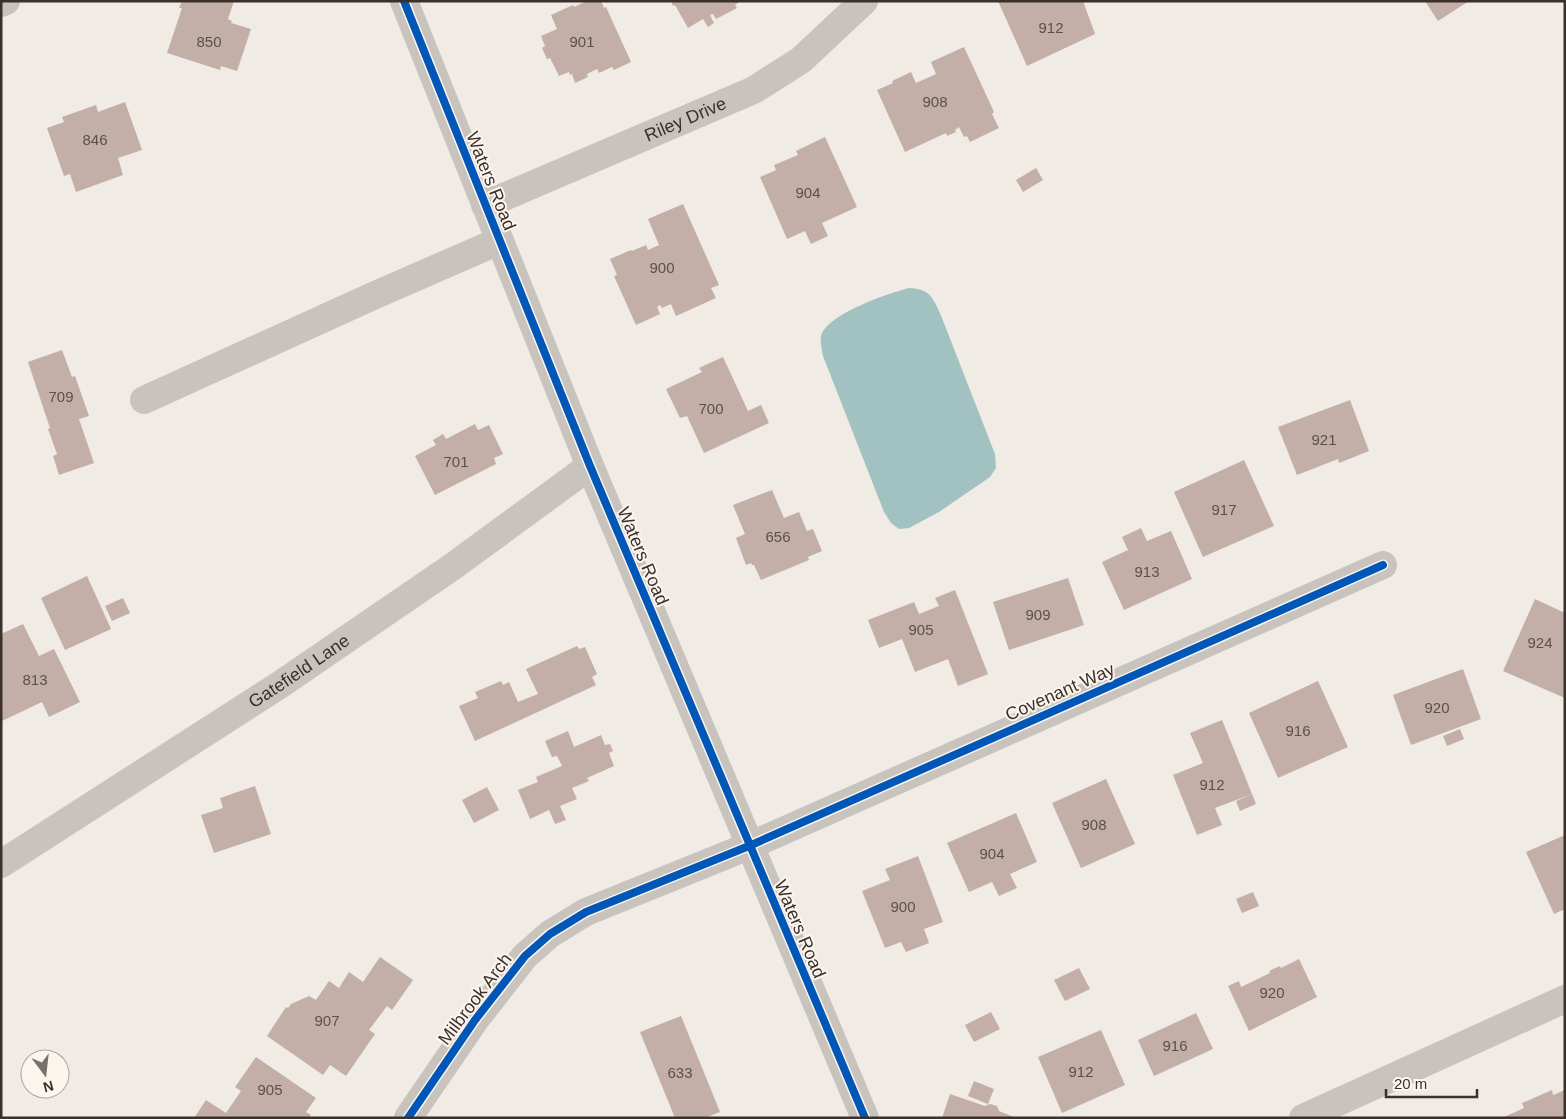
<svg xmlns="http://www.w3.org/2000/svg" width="1566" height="1119" viewBox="0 0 1566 1119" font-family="Arial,sans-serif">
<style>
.water{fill:#a1c2c1}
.building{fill:#c3afa7}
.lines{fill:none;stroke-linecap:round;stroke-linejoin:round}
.minor{stroke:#c9c3be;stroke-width:28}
.cycleway-casing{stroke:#fbf5ee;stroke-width:11}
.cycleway{stroke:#0057b8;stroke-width:8}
.labels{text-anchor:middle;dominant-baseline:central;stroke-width:4;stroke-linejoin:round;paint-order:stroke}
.number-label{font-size:15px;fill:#5d504a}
.street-label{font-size:18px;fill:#3b302b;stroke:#fbf5ee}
</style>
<rect width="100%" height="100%" fill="#f0ebe5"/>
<path class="water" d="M909,288c20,1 23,8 31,25l55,141 1,14 -6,9 -51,35 -30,16 -10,1 -8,-6 -7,-11 -61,-156c-1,-7 -4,-16 -1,-23 11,-21 65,-39 87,-45z"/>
<g class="building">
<path d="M182,1h52l-6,18 4,2 -1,2 20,6 -14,42 -16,-5 -1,4 -53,-17 15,-45h-3z"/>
<path d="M587,1h14l3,7 2,-1 25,55 -17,8 -2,-3 -13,6 -2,-4 -10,5 1,3 -13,6 -3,-9 -2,1 -1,-3 -10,4 -9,-18 -3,1 -5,-11 3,-2 -4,-10 16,-7 -6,-14 22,-10 1,2z"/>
<path d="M671,1h70l-6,4 2,3 -21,11 -3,-5 -3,1 4,8 -6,4 -5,-8 -15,9 -13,-23 -2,1z"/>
<path d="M998,1h85l12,33 -68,32z"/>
<path d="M1425,1h44l-31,20z"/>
<path d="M964,47l30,65 -2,2 7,14 -29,14 -3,-6 -3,1 -5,-10 -4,3 1,2 -9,4 -1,-3 -41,19 -28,-62 16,-7 -1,-2 19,-9 5,11 20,-9 -5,-12z"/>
<path d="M125,102l17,48 -24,8 5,17 -47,17 -6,-18 -6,2 -17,-48 17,-6 -2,-5 34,-12 2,7z"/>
<path d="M825,137l32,70 -35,16 6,13 -17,8 -6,-13 -18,8 -27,-62 16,-7 -2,-5 24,-10 -2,-4z"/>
<path d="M1036,168l7,12 -20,12 -7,-12z"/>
<path d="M683,204l36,81 -8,3 5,10 -40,18 -5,-12 -9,4 -2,-3 -3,2 3,7 -24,11 -22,-49 3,-1 -7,-16 21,-9 1,1 14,-6 2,5 11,-5 -11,-26z"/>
<path d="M62,350l10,27 3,-1 14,40 -10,3 15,44 -35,12 -6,-19 4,-2 -9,-25 2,-1 -22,-66z"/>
<path d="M723,357l25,54 13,-6 8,18 -65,30 -17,-37 -7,2 -14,-29 36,-17 -3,-4z"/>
<path d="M1350,400l19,51 -30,12 -1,-4 -41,16 -19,-48z"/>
<path d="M475,424l3,6 11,-5 14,29 -9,4 2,6 -61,31 -20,-39 21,-11 -3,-5 10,-6 3,5z"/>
<path d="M1244,460l30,66 -71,31 -29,-65z"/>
<path d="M772,490l12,28 15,-6 8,19 6,-2 9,22 -14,6 1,3 -48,20 -7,-15h-2l-1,-2 -5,2 -10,-27 9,-4 -12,-29z"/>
<path d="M1141,528l6,13 24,-10 21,48 -68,31 -22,-48 26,-12 -6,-13z"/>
<path d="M87,576l24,53 -46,21 -24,-52z"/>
<path d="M1068,578l16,47 -75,25 -16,-48z"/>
<path d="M955,590l33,84 -30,12 -10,-27 -33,13 -13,-33 -23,9 -11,-28 46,-18 5,12 20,-8 -4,-8z"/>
<path d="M123,598l7,15 -18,8 -7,-15z"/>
<path d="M1535,599l30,14v85l-62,-27z"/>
<path d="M23,624l16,32 15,-7 26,53 -31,15 -7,-15 -40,19 -1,-87z"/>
<path d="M577,646l2,3 6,-2 12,27 -5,3 4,8 -121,56 -16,-35 19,-8 -3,-6 26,-11 2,4 6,-3 9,20 20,-8 -12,-25z"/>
<path d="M1463,669l18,50 -70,26 -18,-50z"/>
<path d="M1318,681l30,66 -70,31 -29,-65z"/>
<path d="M1222,720l30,74 -37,14 7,17 -25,10 -24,-60 30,-12 -13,-30z"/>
<path d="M1460,729l4,10 -17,7 -4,-10z"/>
<path d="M568,731l6,16 27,-12 4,10 5,-1 3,7 -4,2 5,13 -27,12 2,3 -17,7 5,11 -17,7 6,14 -11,4 -6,-14 -19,9 -12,-29 20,-8 -2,-5 26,-11 -5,-10 -5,1 -7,-16z"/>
<path d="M1106,779l29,65 -54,24 -29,-65z"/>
<path d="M255,786l16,48 -57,19 -13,-38 22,-7 -3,-10z"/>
<path d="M487,787l12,23 -25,13 -12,-23z"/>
<path d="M1252,794l4,10 -16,7 -4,-10z"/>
<path d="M1016,813l21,49 -27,12 7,14 -18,8 -7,-14 -23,10 -22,-49z"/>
<path d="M1565,835v74l-11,5 -28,-62z"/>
<path d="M918,856l25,66 -19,7 5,14 -23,9 -5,-10 -16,6 -23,-57 28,-11 -5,-11z"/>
<path d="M1253,892l6,14 -17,7 -6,-14z"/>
<path d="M380,957l33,23 -21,30 -5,-4 -18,24 6,4 -29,42 -16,-11 -7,10 -56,-39 19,-29 2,1 3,-4 18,-8 7,4 13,-19 10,7 10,-16 14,10z"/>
<path d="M1299,959l18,38 -68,34 -21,-45 11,-5 2,6 29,-14 -1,-2 11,-5 1,2z"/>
<path d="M1079,968l11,21 -25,12 -11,-21z"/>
<path d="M991,1012l9,17 -26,13 -9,-17z"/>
<path d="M1196,1013l17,36 -59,27 -16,-36z"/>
<path d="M681,1016l39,96 -15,6h-30l-35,-86z"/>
<path d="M1101,1030l24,55 -63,28 -24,-56z"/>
<path d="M256,1057l60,41 -10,14 5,3 -2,3h-115l12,-18 20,13 15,-22 -6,-4z"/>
<path d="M974,1081l20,8 -6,15 -20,-8z"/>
<path d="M1552,1090l1,5 12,-5v28h-63l22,-10 -2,-5z"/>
<path d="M950,1094l35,12 5,-2 7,2 2,5 17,7h-74z"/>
</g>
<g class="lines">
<g class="minor">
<path d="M404,1l186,465 275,652"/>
<path d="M1,3l5,-2"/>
<path id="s1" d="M485,205l269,-115 47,-30 63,-59"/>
<path d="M144,400l229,-104 126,-55"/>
<path id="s2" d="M1,864l280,-180 171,-117 138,-101"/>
<path d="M408,1118l67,-98 50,-64 25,-22 36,-22 163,-66 634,-281"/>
<path d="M1303,1118l262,-119"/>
</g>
<g class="cycleway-casing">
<g id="cycleway">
<path d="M404,1l186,465 275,652"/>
<path d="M408,1118l67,-98 50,-64 25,-22 36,-22 163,-66 634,-281"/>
</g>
</g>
<use href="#cycleway" class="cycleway"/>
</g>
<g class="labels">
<g class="number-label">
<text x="1051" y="27">912</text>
<text x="209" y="41">850</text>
<text x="582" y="41">901</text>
<text x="935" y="101">908</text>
<text x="95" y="139">846</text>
<text x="808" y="192">904</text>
<text x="662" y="267">900</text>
<text x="61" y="396">709</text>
<text x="711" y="408">700</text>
<text x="1324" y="439">921</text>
<text x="456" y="461">701</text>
<text x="1224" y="509">917</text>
<text x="778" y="536">656</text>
<text x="1147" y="571">913</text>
<text x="1038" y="614">909</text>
<text x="921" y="629">905</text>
<text x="1540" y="642">924</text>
<text x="35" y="679">813</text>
<text x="1437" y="707">920</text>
<text x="1298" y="730">916</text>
<text x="1212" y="784">912</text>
<text x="1094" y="824">908</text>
<text x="992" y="853">904</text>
<text x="903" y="906">900</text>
<text x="1272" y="992">920</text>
<text x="327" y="1020">907</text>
<text x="1175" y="1045">916</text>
<text x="1081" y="1071">912</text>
<text x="680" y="1072">633</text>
<text x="270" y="1089">905</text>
</g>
<g class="street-label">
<text stroke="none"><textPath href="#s1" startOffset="218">Riley Drive</textPath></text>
<text transform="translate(491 181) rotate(68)">Waters Road</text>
<text transform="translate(643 556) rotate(67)">Waters Road</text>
<text stroke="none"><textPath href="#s2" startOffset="355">Gatefield Lane</textPath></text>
<text transform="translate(1060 692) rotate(-24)">Covenant Way</text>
<text transform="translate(800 929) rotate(67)">Waters Road</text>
<text transform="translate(475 999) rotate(-53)">Milbrook Arch</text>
</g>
</g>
<rect width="1566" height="1119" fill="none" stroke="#3b302b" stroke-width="5"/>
<g transform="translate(45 1074) rotate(165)"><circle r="24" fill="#fbf5ee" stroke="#aea6a0"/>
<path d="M0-4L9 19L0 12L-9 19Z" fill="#7a716c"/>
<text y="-8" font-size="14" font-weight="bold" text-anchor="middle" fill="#3b302b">N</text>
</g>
<path d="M1386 1089v8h91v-8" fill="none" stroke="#3b302b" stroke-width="2.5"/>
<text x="1394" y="1089" font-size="15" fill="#3b302b" stroke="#fbf5ee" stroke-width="4" paint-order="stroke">20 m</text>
</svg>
